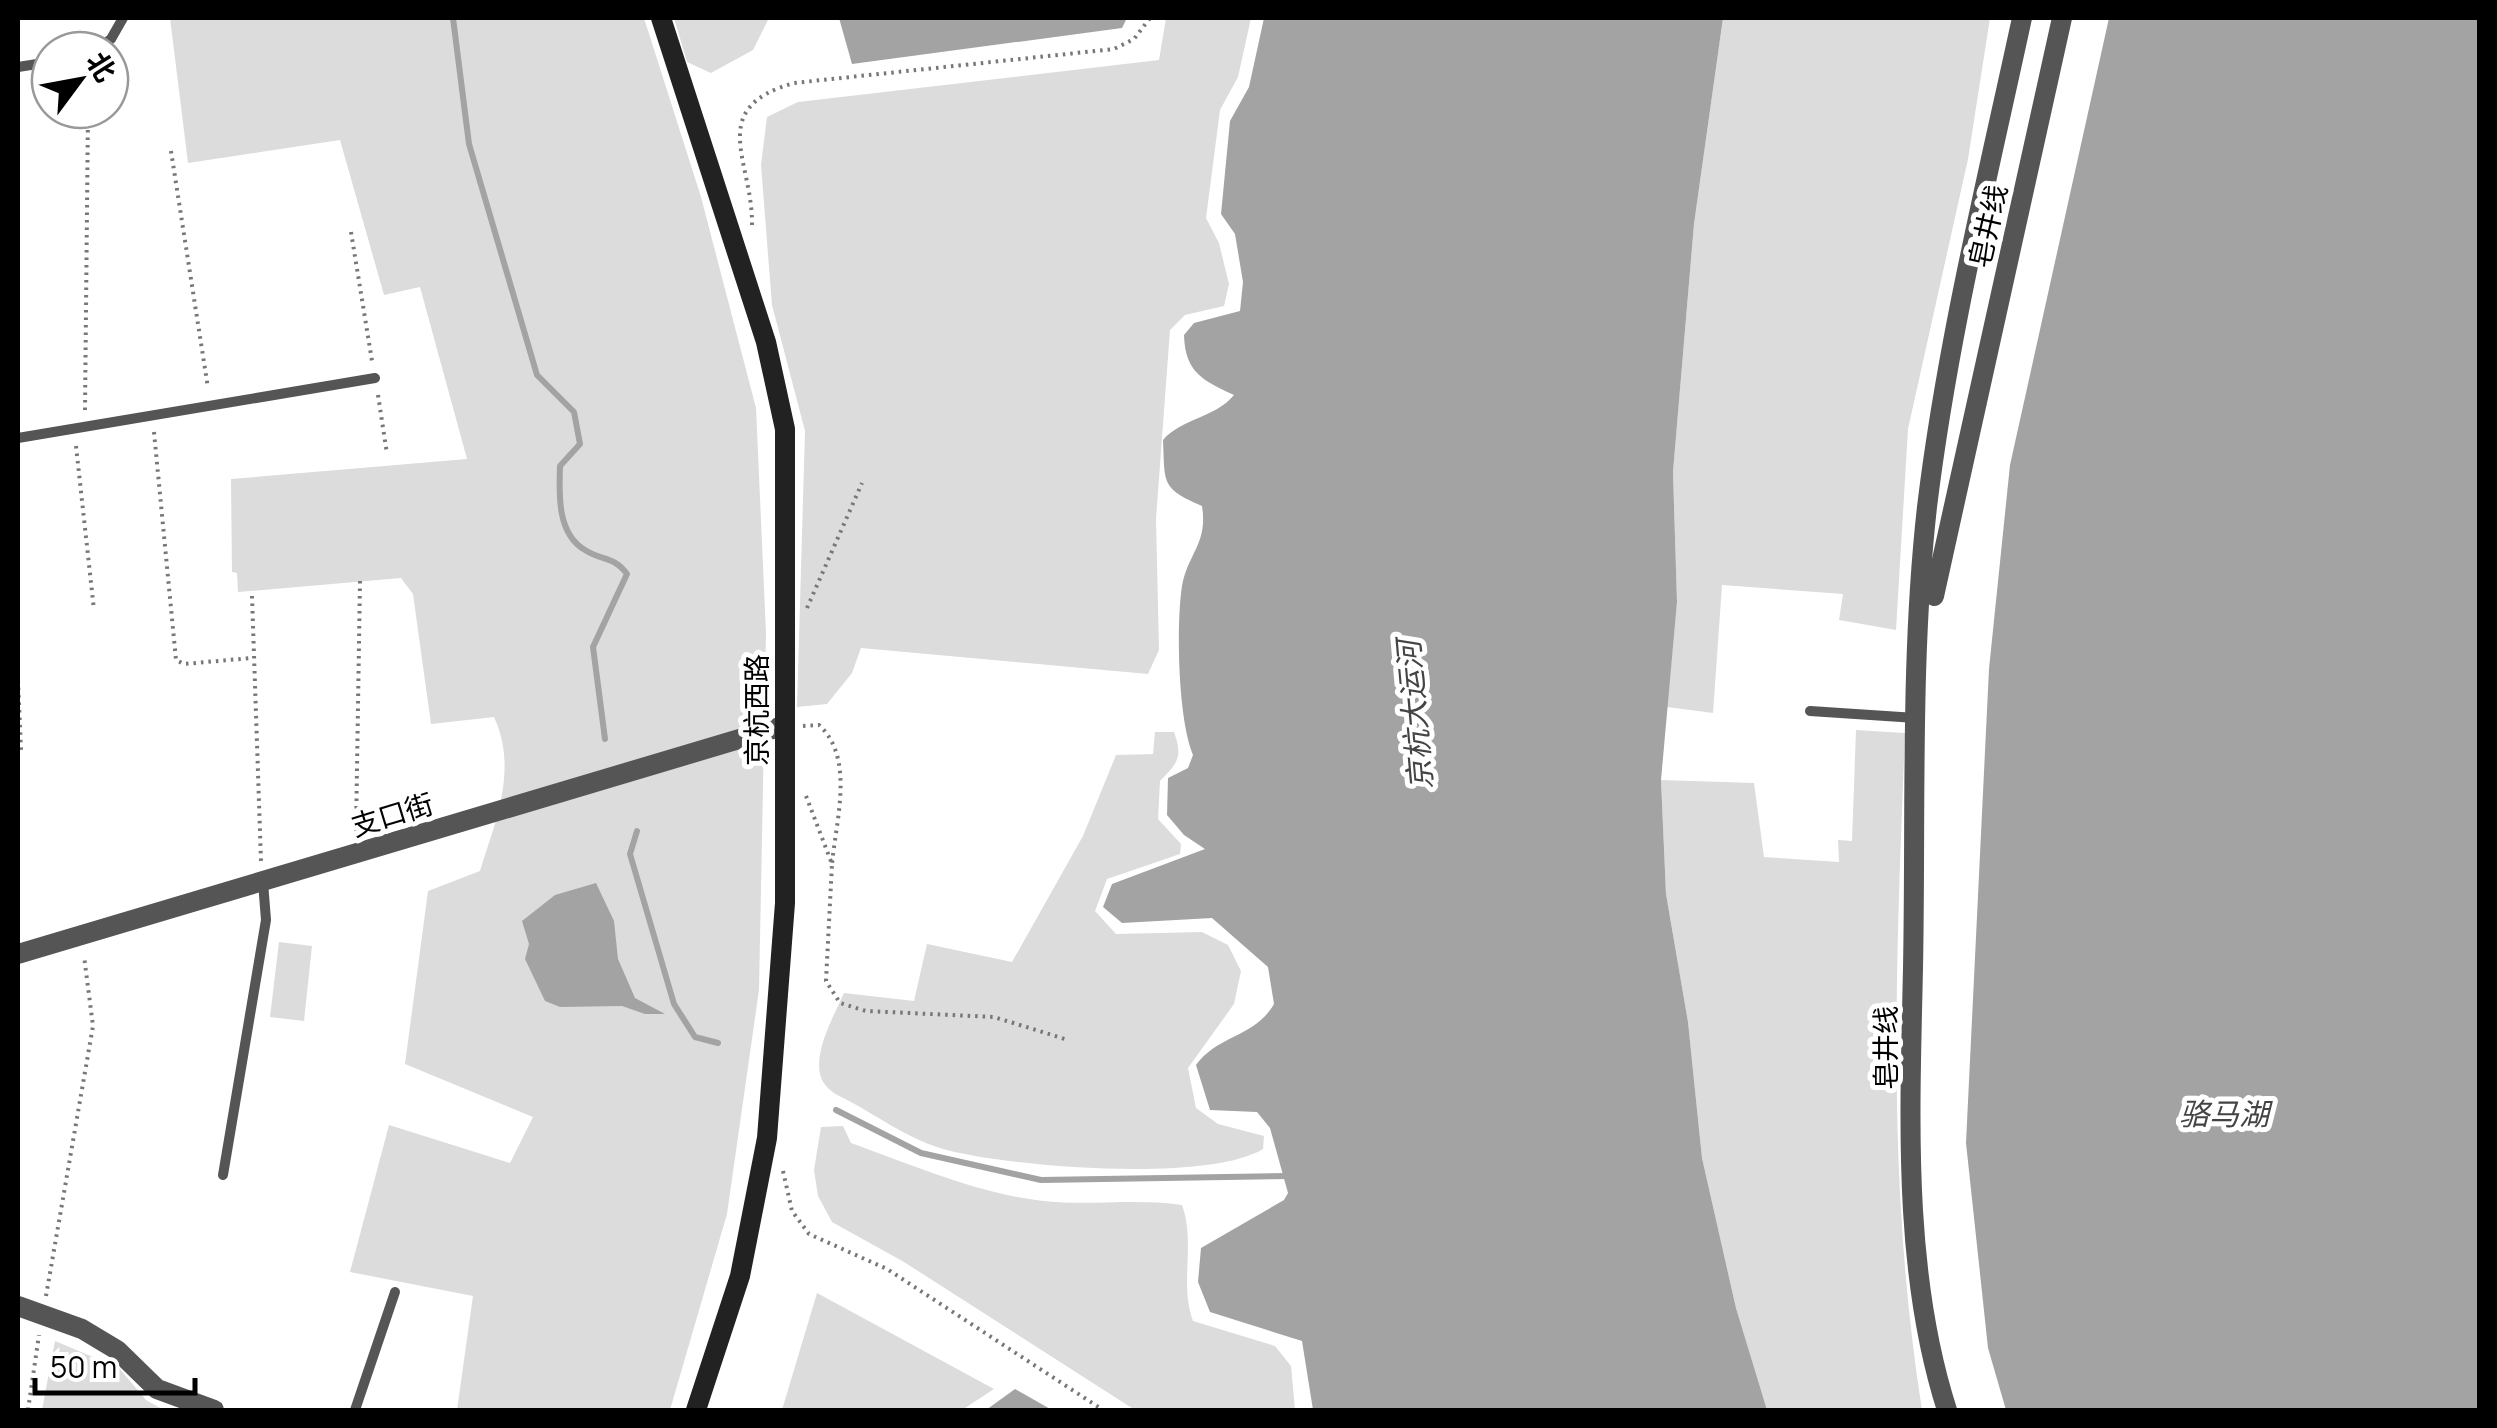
<svg xmlns="http://www.w3.org/2000/svg" width="2497" height="1428" viewBox="0 0 2497 1428" font-family="Manrope,'Noto Sans SC',sans-serif">
<style>
.green{fill:#dcdcdc}
.water{fill:#a3a3a3}
.lines{fill:none;stroke-linecap:round;stroke-linejoin:round}
.stream{stroke:#a3a3a3;stroke-width:6}
.path{stroke:#777;stroke-width:4;stroke-dasharray:2.5 5;stroke-linecap:butt}
.service{stroke:#555;stroke-width:10}
.minor{stroke:#555;stroke-width:20}
.tertiary{stroke:#555;stroke-width:20}
.secondary{stroke:#222;stroke-width:20}
.labels{text-anchor:middle;dominant-baseline:central;stroke-width:10;stroke-linejoin:round;paint-order:stroke}
.street-label{font-size:28px;fill:#000;stroke:#fff}
.water-label{font-size:30px;font-style:italic;fill:#444;stroke:#fff}
</style>
<rect width="100%" height="100%" fill="#fff"/>
<g class="green">
<path d="M170,18h474l57,179 55,211 10,225 -7,357 -32,224 -57,196h-213l16,-114 -123,-24 39,-147 121,38 23,-46 -128,-53 23,-173 52,-20c16,-51 38,-102 14,-154l-63,7 -18,-130 -12,-16 -163,14 -1,-19 -5,-1 -1,-93 236,-20 -47,-172 -36,8 -44,-155 -152,23z"/>
<path d="M674,18h95l-16,32 -42,23 -24,-11z"/>
<path d="M1166,18h85l-13,59 -18,33 -14,108 13,25 10,41 -5,22 -39,9 -15,15 -14,189 3,131 -11,24 -287,-26 -9,25 -25,31 -30,3 8,-276 -33,-126 -11,-140 6,-48 31,-15 361,-42z"/>
<path d="M1723,18h267l-22,141 -60,270 -12,201 -57,-10 4,-26 -121,-9 -9,128 -46,-6 10,-105 -4,-130 21,-248z"/>
<path d="M1856,730l49,3c-9,230 -19,449 17,677h-155l-31,-102 -34,-150 -14,-136 -22,-128 -5,-114 93,3 10,74 75,5 -1,-22 14,1z"/>
<path d="M1155,732h19c9,25 4,31 -14,49l-2,38 23,25 -1,10 -73,25 -12,32 21,23 86,-2 26,13 13,26 -7,33 -46,64 8,40 22,16 46,12 -1,13c-56,34 -251,18 -316,1 -35,-9 -65,-31 -96,-48 -11,-6 -22,-9 -29,-22 -11,-25 12,-64 22,-87l70,8 13,-57 85,18 71,-126 33,-81 37,-1z"/>
<path d="M279,942l33,4 -8,75 -34,-4z"/>
<path d="M843,1126l8,17c64,23 125,50 192,58 46,5 92,-3 139,4 14,39 -3,77 11,116l82,25 16,20 4,44h-160l-231,-148 -72,-40 -14,-26 -4,-26 7,-43z"/>
<path d="M817,1293l177,96 -32,21h-180z"/>
<path d="M55,1341l64,27 27,32 18,10h-122z"/>
</g>
<g class="water">
<path d="M839,18h288l-5,10 -270,36z"/>
<path d="M1264,18h459l-29,206 -21,248 4,130 -16,178 5,114 22,128 14,136 34,150 31,102h-454l-11,-69 -92,-29 -12,-30 3,-34 83,-48 4,-7 -18,-65 -13,-16 -47,-2 -14,-45c23,-31 58,-27 78,-61l-6,-37 -56,-49 -90,5 -19,-16 9,-23 93,-35 -21,-14 -17,-20 1,-37 20,-10 5,-13c-15,-36 -17,-129 -11,-169 6,-33 26,-42 20,-80 -41,-18 -37,-22 -39,-66 19,-22 52,-22 71,-45 -30,-14 -49,-22 -50,-60l10,-12 46,-12 3,-29 -8,-48 -14,-20 9,-93 19,-34z"/>
<path d="M2109,18h370v1392h-473l-18,-62 -22,-205 23,-474 21,-204z"/>
<path d="M596,883l18,38 4,38 17,39 30,16h-20l-23,-8 -62,1 -15,-6 -20,-42 4,-15 -7,-23 33,-26z"/>
<path d="M1015,1389l37,21h-66z"/>
</g>
<g class="lines">
<g class="stream">
<path d="M453,18l16,126 68,231 37,37 6,32 -20,22c-1,28 -3,68 25,84 17,11 29,6 42,24l-34,73 12,92"/>
<path d="M637,831l-7,23 44,150 21,33 23,6"/>
<path d="M836,1110l85,43 120,27 250,-4"/>
</g>
<g class="path">
<path d="M171,151l37,237"/>
<path d="M752,225c1,-64 -47,-117 42,-142l320,-34 20,-10 16,-21"/>
<path d="M351,232l21,129"/>
<path d="M378,395l9,59"/>
<path d="M85,410l3,-300"/>
<path d="M154,432l22,228 8,4 67,-6"/>
<path d="M76,446l18,164"/>
<path d="M252,596l9,265"/>
<path d="M807,608l55,-125"/>
<path d="M18,680l3,70"/>
<path d="M803,726l16,-1c36,33 17,95 13,139"/>
<path d="M806,796l26,68 -6,117 14,22 26,8 128,6 71,22"/>
<path d="M356,831l4,-250"/>
<path d="M783,1171l9,40 17,23 78,35 216,141"/>
<path d="M46,1296l47,-270 -9,-70"/>
<path d="M28,1410l11,-75"/>
</g>
<g class="service">
<path d="M96,50l15,-11 12,-21"/>
<path d="M18,67l32,-5"/>
<path d="M18,438l357,-60"/>
<path d="M1810,711l106,7"/>
<path d="M223,1175l43,-255 -3,-38"/>
<path d="M355,1410l40,-118"/>
</g>
<path class="minor" d="M18,1306l64,23 35,21 40,39 57,21"/>
<g class="tertiary">
<path d="M1934,596l128,-578"/>
<path d="M18,954l765,-228"/>
<path d="M1947,1410c-45,-140 -37,-297 -34,-442 3,-153 -3,-309 14,-461 20,-165 60,-327 95,-489"/>
</g>
<path class="secondary" d="M661,18l105,324 19,87v474l-18,235 -27,138 -44,134"/>
</g>
<g class="labels">
<g class="street-label">
<text transform="translate(1987 226) rotate(-77)">皂井线</text>
<text transform="translate(756 710) rotate(-90)">京杭西路</text>
<text transform="translate(392 814) rotate(-17)">支口街</text>
<text transform="translate(1885 1048) rotate(-90)">皂井线</text>
</g>
<g class="water-label">
<text transform="translate(1414 715) rotate(-95)">京杭大运河</text>
<text x="2224" y="1113">骆马湖</text>
</g>
</g>
<rect width="2497" height="1428" fill="none" stroke="#000000" stroke-width="40"/>
<g transform="translate(80 80) rotate(58)"><circle r="48" fill="#ffffff" stroke="#999999" stroke-width="2.5"/>
<path d="M0-8L18 38L0 25L-18 38Z" fill="#000000"/>
<text y="-15" font-size="28" font-weight="bold" text-anchor="middle" fill="#000000">北</text>
</g>
<path d="M35 1378v15h160v-15" fill="none" stroke="#000000" stroke-width="5"/>
<text x="50" y="1378" font-size="30" fill="#000000" stroke="#ffffff" stroke-width="8" paint-order="stroke">50 m</text>
</svg>
